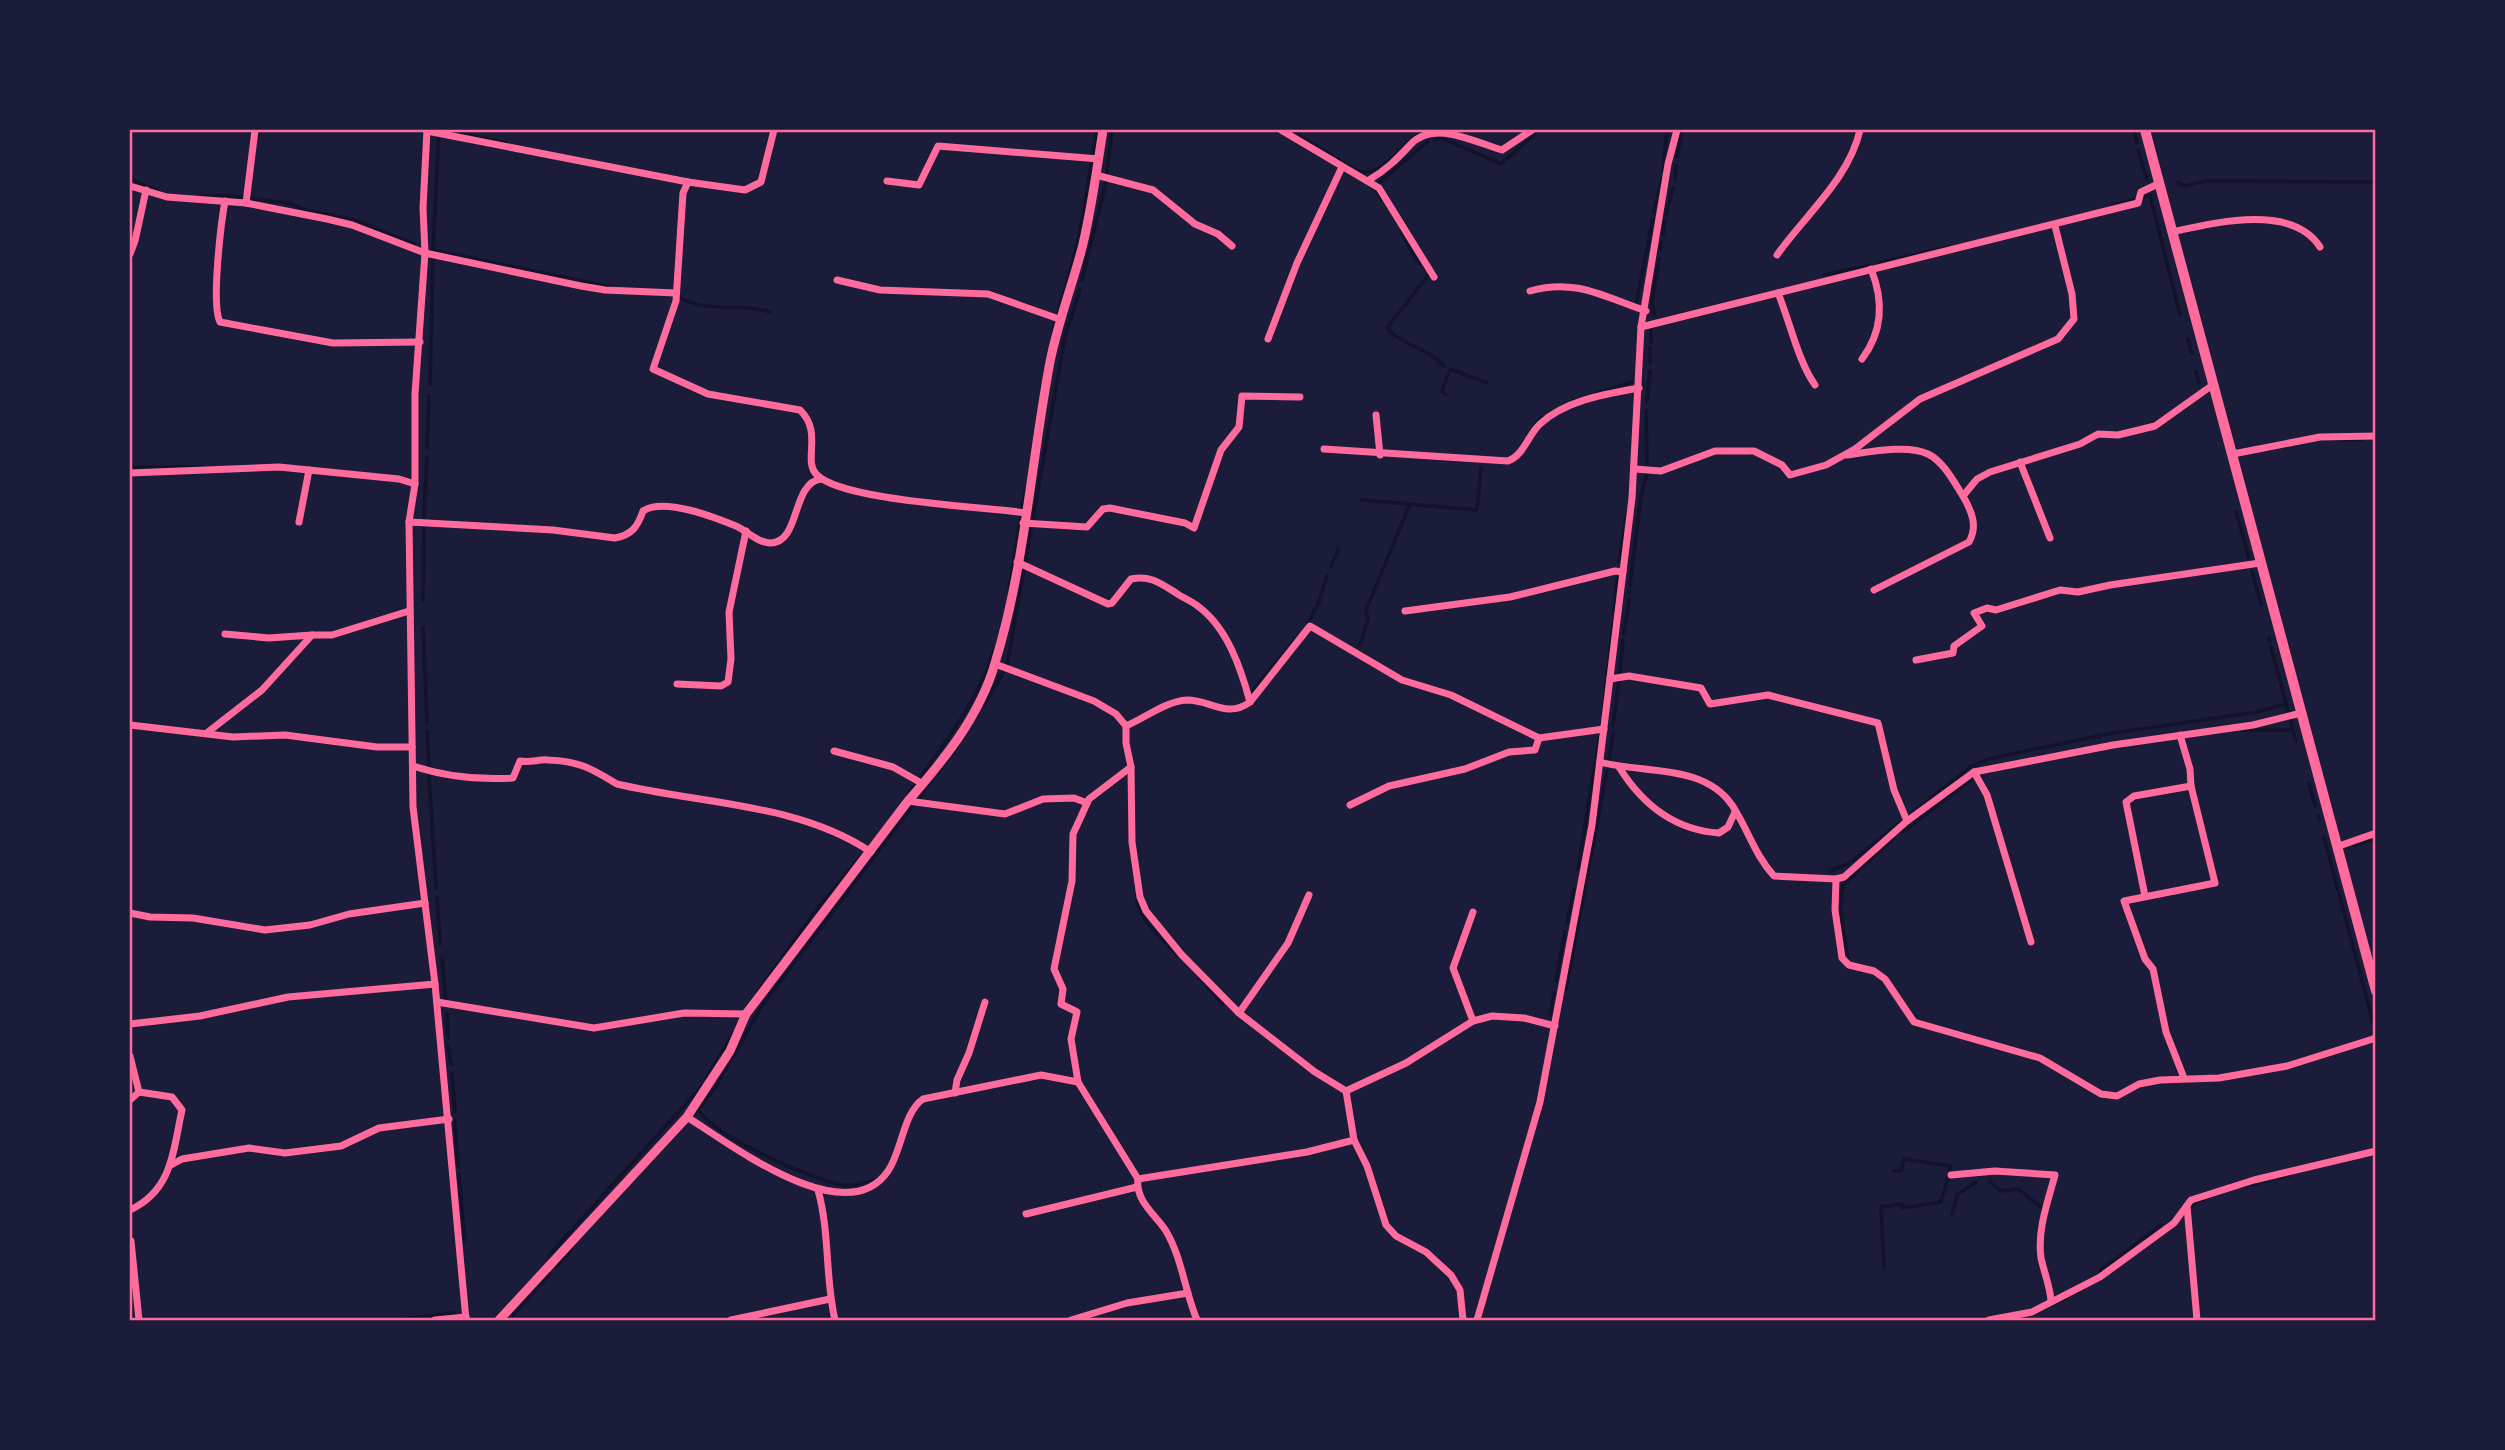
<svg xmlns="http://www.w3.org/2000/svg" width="2505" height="1450" viewBox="0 0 2505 1450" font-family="Montserrat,sans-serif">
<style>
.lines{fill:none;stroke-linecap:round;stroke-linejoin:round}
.stream{stroke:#12122b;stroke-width:3.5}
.minor{stroke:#ff6b9d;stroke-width:7}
.tertiary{stroke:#ff6b9d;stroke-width:9}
.primary{stroke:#ff6b9d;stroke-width:10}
.neatline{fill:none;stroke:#ff6b9d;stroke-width:2.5}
</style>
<rect width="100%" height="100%" fill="#1b1b3a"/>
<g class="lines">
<g class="stream">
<path d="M449,130l57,13"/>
<path d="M1290,130l42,25"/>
<path d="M1449,130l8,2"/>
<path d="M2056,130h27"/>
<path d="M2134,130l3,13"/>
<path d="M1538,131l2,-1"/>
<path d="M1435,139l7,-1 59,26 33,-29"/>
<path d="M2138,151l9,28"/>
<path d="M1677,157l5,-27"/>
<path d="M1338,159c7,5 17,13 25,13 26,1 42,-35 64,-42"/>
<path d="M1663,171l4,-41h-3"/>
<path d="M130,179l28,12"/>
<path d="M1675,179l1,-14"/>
<path d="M2178,182l7,4 20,-5 171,1"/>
<path d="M200,196h30l58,7 21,8 43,8 62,25"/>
<path d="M1382,200l-8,-13 54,-46"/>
<path d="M2112,206l38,-11 30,119"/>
<path d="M1654,212l8,-34"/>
<path d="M1666,215l7,-27"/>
<path d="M1401,230l14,28 15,15 -43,55c11,15 41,20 57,38"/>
<path d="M1663,234l2,-13"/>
<path d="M433,249l6,-119"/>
<path d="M1660,249l1,-7"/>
<path d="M433,250l182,38"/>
<path d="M1878,263l70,-16"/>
<path d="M1824,275l47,-10"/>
<path d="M1082,280l23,-94 7,-56"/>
<path d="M678,297c33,17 60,5 92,15"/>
<path d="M1636,304l17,-85"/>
<path d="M1654,315l-2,-14 7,-42"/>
<path d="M1053,332l25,-90 19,-112"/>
<path d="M2188,339l3,14"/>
<path d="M1651,342v-14"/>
<path d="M1650,348v15"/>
<path d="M2196,372l3,11"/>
<path d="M430,384l3,-127"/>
<path d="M1446,395l-4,-4 8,-22 37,14"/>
<path d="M1647,401l3,-30"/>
<path d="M1567,403l68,-22"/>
<path d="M1646,410l1,54"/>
<path d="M1535,424l7,-7"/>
<path d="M2336,440h27"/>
<path d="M427,448l2,-52"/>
<path d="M130,467h74"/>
<path d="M1362,500l115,10 4,-42"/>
<path d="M2236,511l13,47"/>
<path d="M424,517l3,-59"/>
<path d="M1619,562l8,-50"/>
<path d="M1331,566l7,-16"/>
<path d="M2252,571l9,33"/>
<path d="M1630,585l11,-89 6,-22"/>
<path d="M1009,589l16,-98"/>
<path d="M1629,593l1,-2"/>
<path d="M423,601l1,-75"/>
<path d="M1614,611l4,-37"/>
<path d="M1307,625l12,-23 8,-27"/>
<path d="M423,627l4,95"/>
<path d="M1624,634l5,-34"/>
<path d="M2269,637l1,4"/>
<path d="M1360,645l8,-27 -2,-8 44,-106"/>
<path d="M2271,647l25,94"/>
<path d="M1620,674l3,-34"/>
<path d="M1252,691l44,-52"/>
<path d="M1603,710l10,-85"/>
<path d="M977,716l30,-50 58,-330 15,-46"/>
<path d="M1613,726l6,-47"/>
<path d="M2242,730h51"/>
<path d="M427,731l2,34"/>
<path d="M1596,757l4,-24"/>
<path d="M1609,759l4,-25"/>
<path d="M429,775l7,113"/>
<path d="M2309,783l6,23"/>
<path d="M908,794c34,-47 69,-90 87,-146"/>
<path d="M2318,816l1,3"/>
<path d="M1903,832l70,-54"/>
<path d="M2324,837l52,197"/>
<path d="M2353,845l23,-6"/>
<path d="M1578,869l17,-106"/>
<path d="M1830,871l18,-7 122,-97 18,-8 119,-25 150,-22 29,-8"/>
<path d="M1136,895c2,26 26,44 43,61"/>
<path d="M437,897l3,47"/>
<path d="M1567,923l7,-34"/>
<path d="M442,958l4,44"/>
<path d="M1848,958l-8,-49 3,-24 51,-47"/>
<path d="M1199,977l24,27"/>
<path d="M1556,981l9,-50"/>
<path d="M1566,989l41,-218"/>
<path d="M758,992l55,-78 48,-58"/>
<path d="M447,1014l1,23"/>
<path d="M1550,1016l4,-23"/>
<path d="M448,1046l3,18"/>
<path d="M452,1074l3,38"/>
<path d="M706,1079l28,-47"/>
<path d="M699,1111c19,27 109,67 143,74 10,2 22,-2 32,-5"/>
<path d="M692,1117l23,-29 48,-84 195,-258"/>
<path d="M455,1121l3,45"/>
<path d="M459,1174l6,67"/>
<path d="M1990,1182l11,9 17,-2 27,21"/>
<path d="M2243,1187l47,-12"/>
<path d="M2192,1205l11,-5"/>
<path d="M1952,1215l5,-20 19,-13"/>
<path d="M549,1255l153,-169"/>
<path d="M556,1267l15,-17"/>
<path d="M1884,1267l-3,-60 21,-3v4l39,-6 10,-36 -47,-7 -3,12h-7"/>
<path d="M2100,1271l61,-46"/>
<path d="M2028,1317l51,-26"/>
<path d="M393,1320l61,-7"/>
<path d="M508,1320l42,-46"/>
<path d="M2013,1320h7"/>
</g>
<g class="minor">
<path d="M427,130l-4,78 2,45 -10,141v90l-6,38 4,285 22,177 31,336"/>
<path d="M1281,130l98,58 55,89"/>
<path d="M427,131l261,51 57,8 16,-8 13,-52"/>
<path d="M1096,175l57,15 42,34 23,10 14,12"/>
<path d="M1369,180c17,-10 28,-21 41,-35 23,-26 64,-3 92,5l30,-20"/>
<path d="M887,181l32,4 19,-39 161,13"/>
<path d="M688,182l-5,11 -7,108 -23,68 55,25 92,16c23,22 3,50 16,64 24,27 170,33 211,39"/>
<path d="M130,186l37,11 79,6 81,16 25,6 73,28 156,33 24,4 71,3"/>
<path d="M225,201c-4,22 -14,104 -5,121l113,21 87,-1"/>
<path d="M246,203l9,-73"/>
<path d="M2172,232c41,-9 120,-29 148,15"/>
<path d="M130,254l5,-13 11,-51"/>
<path d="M1777,255c28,-40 72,-76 83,-125"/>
<path d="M837,280l43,10 108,4 71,25"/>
<path d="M1530,291c46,-13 74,6 116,20"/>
<path d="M1778,293c12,29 20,68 37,92"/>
<path d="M1641,327l497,-124 3,-11 17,-8"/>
<path d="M1268,339l29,-76 45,-96"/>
<path d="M1862,359c21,-28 22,-58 9,-90"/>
<path d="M1376,415l4,40"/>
<path d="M1324,449l184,12c16,-6 20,-26 32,-37 26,-24 66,-30 99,-36"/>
<path d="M2233,454l87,-17 56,-1"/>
<path d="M1847,455c22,-3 61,-11 81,-1 16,8 26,28 35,42"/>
<path d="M2020,462l30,76"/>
<path d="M1635,469l26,2 54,-20h39l28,14 8,10 36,-10 29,-16 65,-50 138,-60 16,-20 -2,-25 -17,-68"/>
<path d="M130,473l149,-6 120,12 16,5"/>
<path d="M299,522l10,-52"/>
<path d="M409,522l144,8 62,8c17,-3 23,-12 28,-27 21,-14 71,6 93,15 11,5 22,17 34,17 31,0 21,-60 51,-64"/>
<path d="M1023,523l64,4 16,-18 7,-1 75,15 9,5 27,-78 18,-23 3,-31 58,1"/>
<path d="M1017,562l91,42 4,-1 19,-24c19,-4 29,4 45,14 7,5 16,8 23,14 29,22 42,62 51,95"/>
<path d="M1874,590l95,-48c9,-16 3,-30 -6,-46l14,-17 13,-7 90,-28 18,-10 20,1 37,-9 59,-42"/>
<path d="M1405,611l105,-14 105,-26 8,1"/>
<path d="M225,634l44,4 43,-3"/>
<path d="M1916,660l37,-7 1,-7 28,-20 -8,-13 13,-5 9,2 64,-20 18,2 32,-7 150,-22"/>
<path d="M995,664l99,37 22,13 10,12v17l5,24 1,75 8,55 6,14 35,43 58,59 76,59 31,19"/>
<path d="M1610,679l19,-3 72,12 9,16 58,-9 110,28 16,67 13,31"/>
<path d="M677,684l44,2 7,-4 3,-23 -2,-47 17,-81"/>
<path d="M130,725l103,12 52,-2 92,12h35"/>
<path d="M1126,726c19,-8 40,-25 61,-26 24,0 40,19 63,2l60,-76 92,54 49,15 88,43 65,-9"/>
<path d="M208,732l54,-42 50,-55h20l77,-24"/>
<path d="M834,751l59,16 30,17"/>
<path d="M1600,762c42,12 103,1 132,43 16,24 22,49 42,71l62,3 8,-2 63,-56 67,-49 139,-27 140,-20 48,-12"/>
<path d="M413,766c33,11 65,14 100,12l7,-17c11,2 18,-2 28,-1 32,1 44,9 69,24 84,20 181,19 254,68"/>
<path d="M1619,767c23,37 56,63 100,66l9,-6 7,-15"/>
<path d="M1974,772l13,23 44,147"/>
<path d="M908,801l97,13 38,-15 31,-1 13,5"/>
<path d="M1350,805l39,-19 76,-17 44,-17 26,-2 4,-12"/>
<path d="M2339,846l37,-13"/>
<path d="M1836,879l-1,31 7,48 7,7 25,6 11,8 29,43 126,36 61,36 16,2 22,-12 21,-4 59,-2 68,-12 89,-28"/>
<path d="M2145,896l-19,-94 8,-6 57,-10 -1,-17 -10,-34"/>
<path d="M130,913l20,4 43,1 72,12 45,-5 39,-11 76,-11"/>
<path d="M437,1002l157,26 90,-15 62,1"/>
<path d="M1239,1013l49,-70 21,-48"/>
<path d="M1473,1021l-20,-53 20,-56"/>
<path d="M130,1024l70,-8 88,-19 147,-13"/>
<path d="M130,1056l9,36"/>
<path d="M2184,1078l-18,-46 -13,-63 -8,-10 -21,-58 91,-18 -24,-97"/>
<path d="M1078,1082l-7,-43 6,-27 -16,-8 2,-15 -9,-20 18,-88 1,-47 16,-35 42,-32"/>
<path d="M1346,1091l60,-28 67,-42 19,-5 32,2 31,8"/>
<path d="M955,1093l2,-13 12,-27 16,-51"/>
<path d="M130,1100l9,-8"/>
<path d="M687,1117c43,27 159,116 201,54 14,-20 15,-58 35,-72l118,-24 37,7 60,97c-3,22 18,36 28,52 16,27 19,61 31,89"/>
<path d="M1354,1140l13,26 19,59 10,11 30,16 25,23 9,15 3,30"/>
<path d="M171,1165l11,-6 67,-11 36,5 56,-7 38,-18 70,-9"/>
<path d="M1951,1175l44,-4 60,4c-7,26 -18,55 -14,83 3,14 9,28 10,43"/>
<path d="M1138,1179l169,-27 47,-12 -8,-49"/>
<path d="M818,1190c12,43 7,88 17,130"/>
<path d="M2187,1206l10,114"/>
<path d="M130,1210c43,-20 43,-60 52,-100l-10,-13 -33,-5"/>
<path d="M1026,1214l111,-27"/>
<path d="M131,1241l8,79"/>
<path d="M435,1320l31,-3"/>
<path d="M731,1320l99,-21"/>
<path d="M1071,1320l56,-17 61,-10"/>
<path d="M1477,1320l63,-218 52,-277 40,-327 9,-171 27,-163 9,-34"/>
<path d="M1989,1320l43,-8 68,-35 74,-54 17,-23 63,-20 122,-29"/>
</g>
<path class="tertiary" d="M499,1320l188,-203 43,-66 16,-37 162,-213c35,-40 72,-85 87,-138 30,-97 36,-201 55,-301 8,-41 23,-78 33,-118 9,-38 14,-76 20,-114"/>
<path class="primary" d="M2145,130l231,861"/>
</g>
<rect width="2505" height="1450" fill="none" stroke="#1b1b3a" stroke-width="262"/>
<rect x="131" y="131" width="2243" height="1188" class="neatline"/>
</svg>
